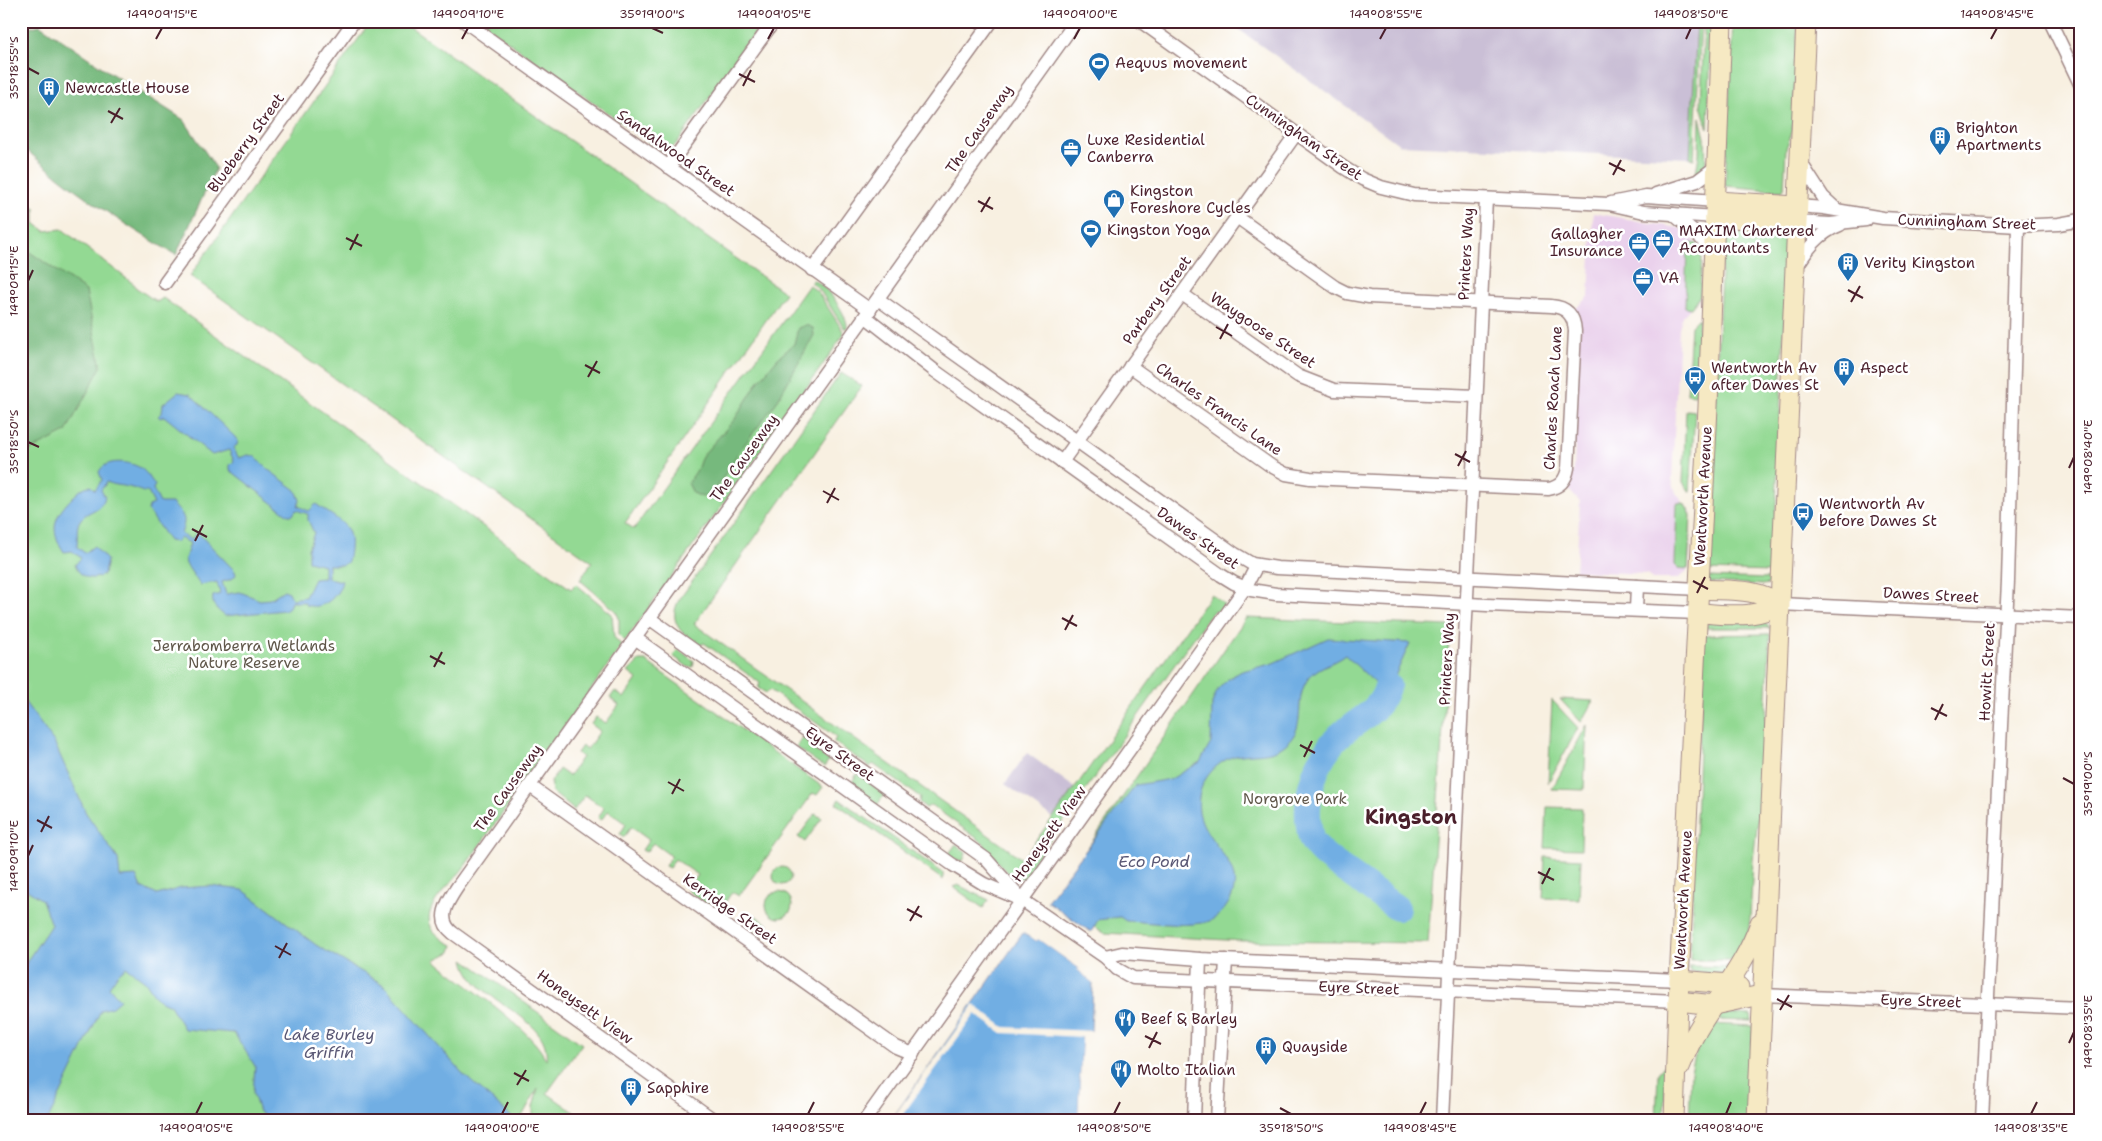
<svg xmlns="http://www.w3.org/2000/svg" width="2102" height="1141" viewBox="0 0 2102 1141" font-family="'Shantell Sans',sans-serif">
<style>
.built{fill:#ead1ec}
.industrial{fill:#cabfd6}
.green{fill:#93d993;stroke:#6e7c5f}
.forest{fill:#76b97d;stroke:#606c54}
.water{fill:#71aee3;stroke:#5e6687}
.pier{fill:#f8f0e1}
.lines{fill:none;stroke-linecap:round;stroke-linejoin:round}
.river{stroke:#71aee3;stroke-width:26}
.minor-casing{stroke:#a18886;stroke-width:15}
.secondary-casing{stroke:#a18886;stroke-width:21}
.minor{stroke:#fff;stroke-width:12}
.secondary{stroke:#f6e9c3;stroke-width:19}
.ticks{fill:none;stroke:#4a1f2b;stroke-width:2}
.labels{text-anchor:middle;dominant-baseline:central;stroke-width:5;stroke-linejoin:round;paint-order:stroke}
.poi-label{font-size:15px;fill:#4a1f2b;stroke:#fff;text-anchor:start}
.street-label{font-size:15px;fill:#4a1f2b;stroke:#fff}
.park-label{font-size:15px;fill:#60574a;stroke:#fff}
.water-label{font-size:16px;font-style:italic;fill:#5a5875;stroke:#fff}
.district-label{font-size:20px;font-weight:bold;fill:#4a1f2b;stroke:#fff}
.neatline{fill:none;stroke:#4a1f2b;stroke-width:2}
.ticks-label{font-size:12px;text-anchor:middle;fill:#4a1f2b}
</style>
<rect width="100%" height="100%" fill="#fff"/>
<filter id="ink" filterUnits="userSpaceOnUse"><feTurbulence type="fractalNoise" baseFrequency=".02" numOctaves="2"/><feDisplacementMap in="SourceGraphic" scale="10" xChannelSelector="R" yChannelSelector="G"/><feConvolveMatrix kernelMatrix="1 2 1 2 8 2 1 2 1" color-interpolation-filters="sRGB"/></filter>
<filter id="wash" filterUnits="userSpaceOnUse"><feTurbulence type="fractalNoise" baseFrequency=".0096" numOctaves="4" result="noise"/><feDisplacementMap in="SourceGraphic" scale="20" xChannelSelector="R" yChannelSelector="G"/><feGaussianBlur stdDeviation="1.12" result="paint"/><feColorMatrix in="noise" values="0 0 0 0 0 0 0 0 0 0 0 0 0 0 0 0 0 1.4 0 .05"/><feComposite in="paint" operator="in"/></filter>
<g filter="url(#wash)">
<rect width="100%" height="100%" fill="#f8f0e1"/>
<path class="built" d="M1593,213l86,15 13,8 9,16 -1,46 -17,18 -4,12 -7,152 4,13 15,20v23l-2,31 -3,6 -10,6h-24l-5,-5 -71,-3 4,-69 -14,-15 8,-16 2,-47 -1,-112 -1,-2 15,-13z"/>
<g class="industrial">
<path d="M1227,21h470l-7,137 -290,-13z"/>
<path d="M1027,753l48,35 -22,30 -48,-34z"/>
</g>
<g class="green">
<path d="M371,21h31l383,272 -160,230 9,6 175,-244 9,7 25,39 1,3 -22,32 -197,275 -6,-6v-17l-4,-8 -35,-30 12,-18 -402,-286z"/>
<path d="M479,21h280l-3,11 -79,111c-6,7 -12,10 -20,5z"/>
<path d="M1697,21h4l-7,138 -4,-1z"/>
<path d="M1704,21h8l-4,108 -7,-24z"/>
<path d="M1733,21h65l-6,112 -6,15 -2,41 -2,2 -57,-5z"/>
<path d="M1700,117l5,21 1,29 -9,8 -1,-2 3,-19z"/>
<path d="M21,197l14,11v15l10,8 17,-2 73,56v2l22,15 6,-4 408,291 5,-5 36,30 2,23 8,9 -160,224c-21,25 -57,52 -9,75l-2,7 -16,8c27,23 99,70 111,100 6,-46 -74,-56 -82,-101l118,85 -35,49 38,27h-52v-13l5,-19 -18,32h-499z"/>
<path d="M1729,232l35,1 24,6 -15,330 -3,3 -63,-2 16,-335z"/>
<path d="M1690,243l8,1 4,12 -2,40 -9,12 -6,-1 2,-61z"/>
<path d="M813,280c12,3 36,36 34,48h-3l-2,-3 -23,-36 -8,-7z"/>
<path d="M1699,318l-3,77 -9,-1 4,-68z"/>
<path d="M841,373l21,13 -168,238 328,235 53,-71 136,-194 13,10 -4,8 -7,-1 -174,244 3,5c-28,39 -33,8 -58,-11l1,-5 -54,-39 -5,3 -7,-6 1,-5 -47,-33 -3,3 -36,-25 2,-5 -66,-47 -4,3 -8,-5 2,-5 -56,-40 -5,3c-17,-12 -32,-24 -20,-46z"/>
<path d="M1686,410l9,1 -5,81 -7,-10z"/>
<path d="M1677,503h7l7,12 -3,54 -10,-1 -3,-3z"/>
<path d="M1707,577l63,2 -2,5 -5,1 -54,-3z"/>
<path d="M1246,618l204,8 -22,317 -185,-2 -139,-8 -51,-35z"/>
<path d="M1715,621l52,3 3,4h-65l3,-5z"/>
<path d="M1770,634l-7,144 -10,82 -3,59 -2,15 -11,26h-47l14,-325z"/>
<path d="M678,649l16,12 -1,6h-5l-15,-11z"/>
<path d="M639,661h7l12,9 165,117 -6,8 -4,-2 -74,103 -7,-4 -14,21 -31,-23 11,-15 -23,-16 -6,9 -4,-2 6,-10 -18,-13 -7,9 -4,-2 7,-10 -18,-13 -7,10 -4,-3 6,-10 -18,-13 -7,9 -3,-2 6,-10 -19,-13 -11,15 -22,-18 -1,-10 8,-13 10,7 13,-19 -5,-4 5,-7 5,3 13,-18 -9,-7 5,-7 10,6 13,-18 -9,-7 5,-7 9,7 13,-19 -9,-7z"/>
<path d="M1560,699l33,2 -12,21z"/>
<path d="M1552,700l26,28 -30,55z"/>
<path d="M1587,725l-3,65 -32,-1z"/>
<path d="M804,736l28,20 -8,11 -28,-20z"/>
<path d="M857,774l28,20 -8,11 -27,-20z"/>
<path d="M839,799l104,74v7l-107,-77z"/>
<path d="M1547,807l35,1 -1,41 -36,-1z"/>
<path d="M815,814l7,4 -17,24 -7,-5z"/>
<path d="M956,844l10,9 -3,8h-6l-9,-6z"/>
<path d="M1545,857l36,2 -2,40 -36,-1z"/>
<circle cx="782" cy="876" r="9"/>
<path d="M958,885l31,15 -6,8 -30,-21z"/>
<circle cx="779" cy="905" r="13"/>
<path d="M753,914l16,11 -7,10 -15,-11z"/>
<path d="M1689,966l43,1 -6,7 -35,-2z"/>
<path d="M1719,1013l32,2 1,6 -40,-1z"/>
<path d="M1709,1024l44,2 -4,94h-60l2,-48 6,-24z"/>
<path d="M1666,1064l-2,56h-8l2,-47z"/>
</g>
<g class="forest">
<path d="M40,25l72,49 72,46 32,48 -40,87c-55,-32 -108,-67 -155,-110v-116z"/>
<path d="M21,246l65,45 15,76 -35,65 -45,23z"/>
<path d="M806,325l7,3 1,7 -38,68 -38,50 -21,34 -6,6 -9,4 -9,-4 -5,-10 9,-13 5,-14 33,-37 23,-37 20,-24 16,-14 4,-16z"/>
</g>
<g class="water">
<path d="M178,392l12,2 44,42 4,5 -1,4 -4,3 6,10 9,-3 6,1 16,15 26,19 4,10 -2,6 11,5 7,-7c28,21 40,20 32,58l-5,3h-15v13l14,3c-3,15 -19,30 -36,24l-2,-3h-13l-2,5 -4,3 -60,6c-7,-6 -14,-10 -12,-20l7,-2 -3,-12 -17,3 -14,-21 -1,-5 5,-16 -10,-5 -4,4 -7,-1 -21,-31 1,-4 5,-2 -6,-12c-7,1 -9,-3 -16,-4 -9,-3 -17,-2 -25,-6l-6,8 4,7c-3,15 -20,13 -26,25 -3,7 -1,17 -2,25l8,6 9,-7 13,14 -3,14c-11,8 -24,4 -29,-9l6,-7 -9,-7 -8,1c-16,-24 -9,-37 10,-56 6,-5 9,-10 17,-10l4,4 7,-10 -3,-8c6,-14 32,-11 43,-3 5,4 9,11 13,16l-2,4 7,14h12c12,14 15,13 9,31l11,6 3,-6h4l36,37 1,4 -4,4 -10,3 4,12 14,-2 20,8 10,-1 14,-9 5,2 3,7 13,-2 9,-18 10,-1v-13l-16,-4v-12l6,-16 -6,-13v-6l-12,-4 -3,5h-5l-58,-45v-5l4,-4 -5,-11 -17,5 -48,-39 -4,2 -2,-2 4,-3 1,-9z"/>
<path d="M1328,638l82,5 -23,51 -42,-39c-13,10 -30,11 -39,27 -13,23 3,47 -24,65 -13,8 -24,6 -40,8 -17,1 -33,15 -40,31 -4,10 -5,23 -1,33 10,30 51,51 25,88 -6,8 -14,15 -24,16 -24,4 -52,-1 -76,-2l-6,-4 -22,3 -7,12 -44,-31 89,-116 35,-6 29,-17 11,-19 1,-40 6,-14 11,-11 13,-7 29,-7z"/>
<path d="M21,697l33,45 32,71 32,46 2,18 16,-1 5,11 16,8 24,-7 30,-2 32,4 73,55 68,40 80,90 51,45h-244l-12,-8 -6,-19 2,-27 -21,-33 -50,-4 -14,-24 -13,-6 -12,-18 -19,-14 -8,7 -9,13 11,13 -8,7 -11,3 -53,110h-27v-143l6,-16 24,-36 -9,-25 -21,-14z"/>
<path d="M1023,933l14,8v-3l44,32h-3l15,13 -2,48h-8l-1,6 -4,83h-187z"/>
</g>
<g class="pier">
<path d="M1025,931l10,6 4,-1 44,32v3l10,9v3l-16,-14h3l-42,-30 -1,2 -14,-8z"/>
<path d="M974,1005l30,22 90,4 -2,3 -7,-1 -1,4 -3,83h-3l4,-83 -80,-4 -27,-19 -76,106h-8z"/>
</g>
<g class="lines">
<path class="river" d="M1388,685c-9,29 -29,33 -49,51 -23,22 -35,60 -30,91 1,5 1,11 4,15 8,13 22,21 34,30 17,12 33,24 50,36"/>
</g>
</g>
<g filter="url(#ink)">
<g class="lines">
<g class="minor-casing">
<g id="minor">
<path d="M464,21l406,289"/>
<path d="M1140,21l203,146 19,12 19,8 33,8 195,9 35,8 71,5"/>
<path d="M2050,21l31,65"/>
<path d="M1801,163l22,34 14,13"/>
<path d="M668,167l106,-146"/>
<path d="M1656,194l41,-13 21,-16"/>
<path d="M1611,203l35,-7 70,5"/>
<path d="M1797,206l27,2 59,10 135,8 41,-2 22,-4"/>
<path d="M1673,214l23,19 18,20"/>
<path d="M1796,222l34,2 36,-4"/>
<path d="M1796,268c11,-19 23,-35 44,-43"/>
<path d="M812,270l180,-249"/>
<path d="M165,283l189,-262"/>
<path d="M1182,294l116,82 36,14 142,6"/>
<path d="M878,299l357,255 17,10 25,4 422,21"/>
<path d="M866,317l69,54 286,204 13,8 17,7 25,4 211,11 211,8"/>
<path d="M1130,366l141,100 15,8 24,4 238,11c12,-2 18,-9 20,-21l7,-137c-1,-16 -9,-24 -24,-25l-182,-9 -22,-4 -12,-6 -98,-70"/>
<path d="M1062,462l234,-328"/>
<path d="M1779,604l302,14"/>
<path d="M1636,610l1,-24"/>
<path d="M649,618l337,241 34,38"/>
<path d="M635,638l318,227 31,19 38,16 83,57 12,12 16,9 545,23"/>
<path d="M530,786l366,261 17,7"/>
<path d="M1105,957l17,-4 78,6 479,21"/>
<path d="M1761,995l320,13"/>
<path d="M714,1120l-261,-187c-18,-14 -5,-32 5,-47l618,-865"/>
<path d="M865,1120l380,-532 12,-23"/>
<path d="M1194,1120l6,-161"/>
<path d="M1217,1120l9,-160"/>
<path d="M1442,1120l44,-921"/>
<path d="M1982,1120l26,-539 10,-355"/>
</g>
</g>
<g class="secondary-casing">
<g id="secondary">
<path d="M1716,201l81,5"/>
<path d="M1715,217l81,5"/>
<path d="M1698,613c28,1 57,7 81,-9 -22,-17 -53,-13 -80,-15"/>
<path d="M1679,980l51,4 9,3"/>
<path d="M1678,1001l36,4 47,-10"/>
<path d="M1680,1067c5,-12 10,-24 17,-36 21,-36 49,-67 63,-108"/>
<path d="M1674,1120l4,-119 30,-594 14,-386"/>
<path d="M1757,1120l49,-1099"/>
</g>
</g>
<use href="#minor" class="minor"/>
<use href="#secondary" class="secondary"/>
</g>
</g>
<path class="ticks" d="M652,28l11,5M156,39l6,-11M462,39l6,-11M768,39l6,-11M1074,39l6,-11M1380,39l6,-11M1686,39l5,-11M1991,39l6,-11M28,68l11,6M739,74l16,8M743,86l8,-16M108,111l15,8M111,123l9,-15M1609,163l16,8M1613,175l8,-15M978,201l15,8M981,212l9,-15M346,238l16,8M350,250l8,-16M28,281l5,-11M1848,290l15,8M1851,302l9,-16M1216,327l16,9M1220,339l8,-15M585,365l15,8M588,377l9,-16M28,442l11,5M1455,454l15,8M1458,466l8,-15M2069,468l5,-11M823,491l16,9M827,503l8,-15M192,529l15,8M195,541l8,-16M1693,581l15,8M1697,593l8,-16M1062,618l15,8M1065,630l8,-15M430,656l15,8M434,667l8,-15M1931,708l16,8M1935,720l8,-16M1300,745l15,8M1304,757l8,-16M2063,778l11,6M668,782l16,9M672,794l8,-15M37,820l15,8M41,832l8,-16M28,856l5,-11M1538,872l16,8M1542,884l8,-16M907,909l15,8M910,921l9,-15M275,946l16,9M279,958l8,-15M1777,999l15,8M1780,1010l9,-15M1145,1036l16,8M2069,1043l5,-11M1149,1048l8,-16M514,1073l15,8M517,1085l9,-15M1280,1108l11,6M196,1114l6,-12M502,1114l6,-12M808,1114l6,-12M1114,1114l6,-12M1420,1114l6,-12M1726,1114l5,-12M2031,1114l6,-12"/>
<defs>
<g id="stadium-pin" transform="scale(1.125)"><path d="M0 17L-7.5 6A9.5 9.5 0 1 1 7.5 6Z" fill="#1f6fb2" stroke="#fff"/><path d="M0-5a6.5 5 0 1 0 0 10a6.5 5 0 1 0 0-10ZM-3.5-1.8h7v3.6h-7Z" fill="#fff"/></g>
<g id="building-pin" transform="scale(1.125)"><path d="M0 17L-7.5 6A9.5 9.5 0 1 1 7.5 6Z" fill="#1f6fb2" stroke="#fff"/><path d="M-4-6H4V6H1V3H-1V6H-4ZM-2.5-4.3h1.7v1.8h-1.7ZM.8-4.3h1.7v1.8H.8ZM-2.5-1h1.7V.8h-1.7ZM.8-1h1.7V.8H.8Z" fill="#fff"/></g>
<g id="office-pin" transform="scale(1.125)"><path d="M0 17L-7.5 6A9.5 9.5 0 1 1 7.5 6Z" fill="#1f6fb2" stroke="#fff"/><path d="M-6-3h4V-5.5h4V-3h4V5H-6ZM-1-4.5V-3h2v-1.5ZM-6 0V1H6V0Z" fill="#fff"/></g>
<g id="shop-pin" transform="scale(1.125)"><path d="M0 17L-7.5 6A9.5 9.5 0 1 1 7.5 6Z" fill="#1f6fb2" stroke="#fff"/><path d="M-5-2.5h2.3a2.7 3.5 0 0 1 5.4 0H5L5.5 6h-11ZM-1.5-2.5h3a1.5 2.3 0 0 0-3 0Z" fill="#fff"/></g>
<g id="bus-pin" transform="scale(1.125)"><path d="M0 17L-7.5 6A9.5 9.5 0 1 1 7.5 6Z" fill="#1f6fb2" stroke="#fff"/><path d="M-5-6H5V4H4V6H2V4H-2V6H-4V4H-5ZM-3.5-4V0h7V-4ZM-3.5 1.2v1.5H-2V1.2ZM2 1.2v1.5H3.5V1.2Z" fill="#fff"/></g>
<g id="restaurant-pin" transform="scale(1.125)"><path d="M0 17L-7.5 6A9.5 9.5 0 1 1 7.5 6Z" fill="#1f6fb2" stroke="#fff"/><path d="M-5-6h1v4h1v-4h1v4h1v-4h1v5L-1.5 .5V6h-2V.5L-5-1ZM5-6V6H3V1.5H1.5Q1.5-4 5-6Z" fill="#fff"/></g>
</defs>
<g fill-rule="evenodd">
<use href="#stadium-pin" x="1099" y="63"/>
<use href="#building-pin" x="49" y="88"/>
<use href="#building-pin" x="1940" y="137"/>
<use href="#office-pin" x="1071" y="149"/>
<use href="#shop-pin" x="1114" y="200"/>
<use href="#stadium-pin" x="1091" y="230"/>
<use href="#office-pin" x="1663" y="240"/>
<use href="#office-pin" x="1639" y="243"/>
<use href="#building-pin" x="1848" y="263"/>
<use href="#office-pin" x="1643" y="278"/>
<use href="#building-pin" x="1844" y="368"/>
<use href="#bus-pin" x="1695" y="377"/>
<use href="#bus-pin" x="1803" y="513"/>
<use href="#restaurant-pin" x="1125" y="1019"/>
<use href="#building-pin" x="1266" y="1047"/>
<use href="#restaurant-pin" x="1121" y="1070"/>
<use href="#building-pin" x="631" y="1088"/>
</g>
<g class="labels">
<g class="poi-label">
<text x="1115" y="63">Aequus movement</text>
<text x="65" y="88">Newcastle House</text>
<text x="1956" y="128">Brighton<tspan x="1956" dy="17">Apartments</tspan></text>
<text x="1087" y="140">Luxe Residential<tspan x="1087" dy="17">Canberra</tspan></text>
<text x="1130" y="191">Kingston<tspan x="1130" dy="17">Foreshore Cycles</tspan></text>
<text x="1107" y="230">Kingston Yoga</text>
<text x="1679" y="231">MAXIM Chartered<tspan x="1679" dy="17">Accountants</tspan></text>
<text x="1623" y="234" text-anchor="end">Gallagher<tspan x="1623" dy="17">Insurance</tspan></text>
<text x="1864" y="263">Verity Kingston</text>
<text x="1659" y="278">VA</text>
<text x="1711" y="368">Wentworth Av<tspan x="1711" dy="17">after Dawes St</tspan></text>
<text x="1860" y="368">Aspect</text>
<text x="1819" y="504">Wentworth Av<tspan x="1819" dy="17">before Dawes St</tspan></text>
<text x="1141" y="1019">Beef &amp; Barley</text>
<text x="1282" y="1047">Quayside</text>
<text x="1137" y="1070">Molto Italian</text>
<text x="647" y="1088">Sapphire</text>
</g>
<g class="street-label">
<text transform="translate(979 129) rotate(-55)">The Causeway</text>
<text transform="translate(1304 137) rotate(35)">Cunningham Street</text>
<text transform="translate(246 143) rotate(-54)">Blueberry Street</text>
<text transform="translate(676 153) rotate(35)">Sandalwood Street</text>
<text transform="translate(1967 222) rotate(2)">Cunningham Street</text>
<text transform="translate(1466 254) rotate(-87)">Printers Way</text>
<text transform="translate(1157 300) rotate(-54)">Parbery Street</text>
<text transform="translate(1263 330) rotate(34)">Waygoose Street</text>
<text transform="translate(1553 398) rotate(-87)">Charles Roach Lane</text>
<text transform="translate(1219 409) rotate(35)">Charles Francis Lane</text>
<text transform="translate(744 458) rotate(-54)">The Causeway</text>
<text transform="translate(1703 496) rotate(-87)">Wentworth Avenue</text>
<text transform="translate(1198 538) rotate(35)">Dawes Street</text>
<text transform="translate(1931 595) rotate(3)">Dawes Street</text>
<text transform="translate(1447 659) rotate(-87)">Printers Way</text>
<text transform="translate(1987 672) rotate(-87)">Howitt Street</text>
<text transform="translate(840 754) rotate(36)">Eyre Street</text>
<text transform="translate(508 788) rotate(-54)">The Causeway</text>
<text transform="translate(1049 834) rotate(-54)">Honeysett View</text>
<text transform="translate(1683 900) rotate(-87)">Wentworth Avenue</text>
<text transform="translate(730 909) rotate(35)">Kerridge Street</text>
<text transform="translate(1359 988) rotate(2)">Eyre Street</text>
<text transform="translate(1921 1001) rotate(2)">Eyre Street</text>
<text transform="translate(585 1007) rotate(36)">Honeysett View</text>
</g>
<g class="park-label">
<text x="244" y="646">Jerrabomberra Wetlands<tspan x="244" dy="17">Nature Reserve</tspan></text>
<text x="1295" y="799">Norgrove Park</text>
</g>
<g class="water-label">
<text x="1154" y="861">Eco Pond</text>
<text x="329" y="1034">Lake Burley<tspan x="329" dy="18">Griffin</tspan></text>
</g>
<g class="district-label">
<text x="1411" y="817">Kingston</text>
</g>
</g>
<rect width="2102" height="1141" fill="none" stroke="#fff" stroke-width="55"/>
<rect x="28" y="28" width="2046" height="1086" class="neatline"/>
<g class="ticks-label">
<text x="162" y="18">149°09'15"E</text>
<text x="468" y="18">149°09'10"E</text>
<text x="652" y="18">35°19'00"S</text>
<text x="774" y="18">149°09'05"E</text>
<text x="1080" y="18">149°09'00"E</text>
<text x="1386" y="18">149°08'55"E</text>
<text x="1691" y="18">149°08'50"E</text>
<text x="1997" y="18">149°08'45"E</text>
<text transform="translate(14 68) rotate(-90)" y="4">35°18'55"S</text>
<text transform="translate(14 281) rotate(-90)" y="4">149°09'15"E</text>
<text transform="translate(14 442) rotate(-90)" y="4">35°18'50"S</text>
<text transform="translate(2088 457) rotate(-90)" y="4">149°08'40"E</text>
<text transform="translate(2088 784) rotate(-90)" y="4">35°19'00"S</text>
<text transform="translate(14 856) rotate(-90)" y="4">149°09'10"E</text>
<text transform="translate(2088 1032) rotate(-90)" y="4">149°08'35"E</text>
<text x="196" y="1132">149°09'05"E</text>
<text x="502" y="1132">149°09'00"E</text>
<text x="808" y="1132">149°08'55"E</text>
<text x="1114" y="1132">149°08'50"E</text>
<text x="1291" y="1132">35°18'50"S</text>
<text x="1420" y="1132">149°08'45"E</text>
<text x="1726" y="1132">149°08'40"E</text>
<text x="2031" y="1132">149°08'35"E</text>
</g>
</svg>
